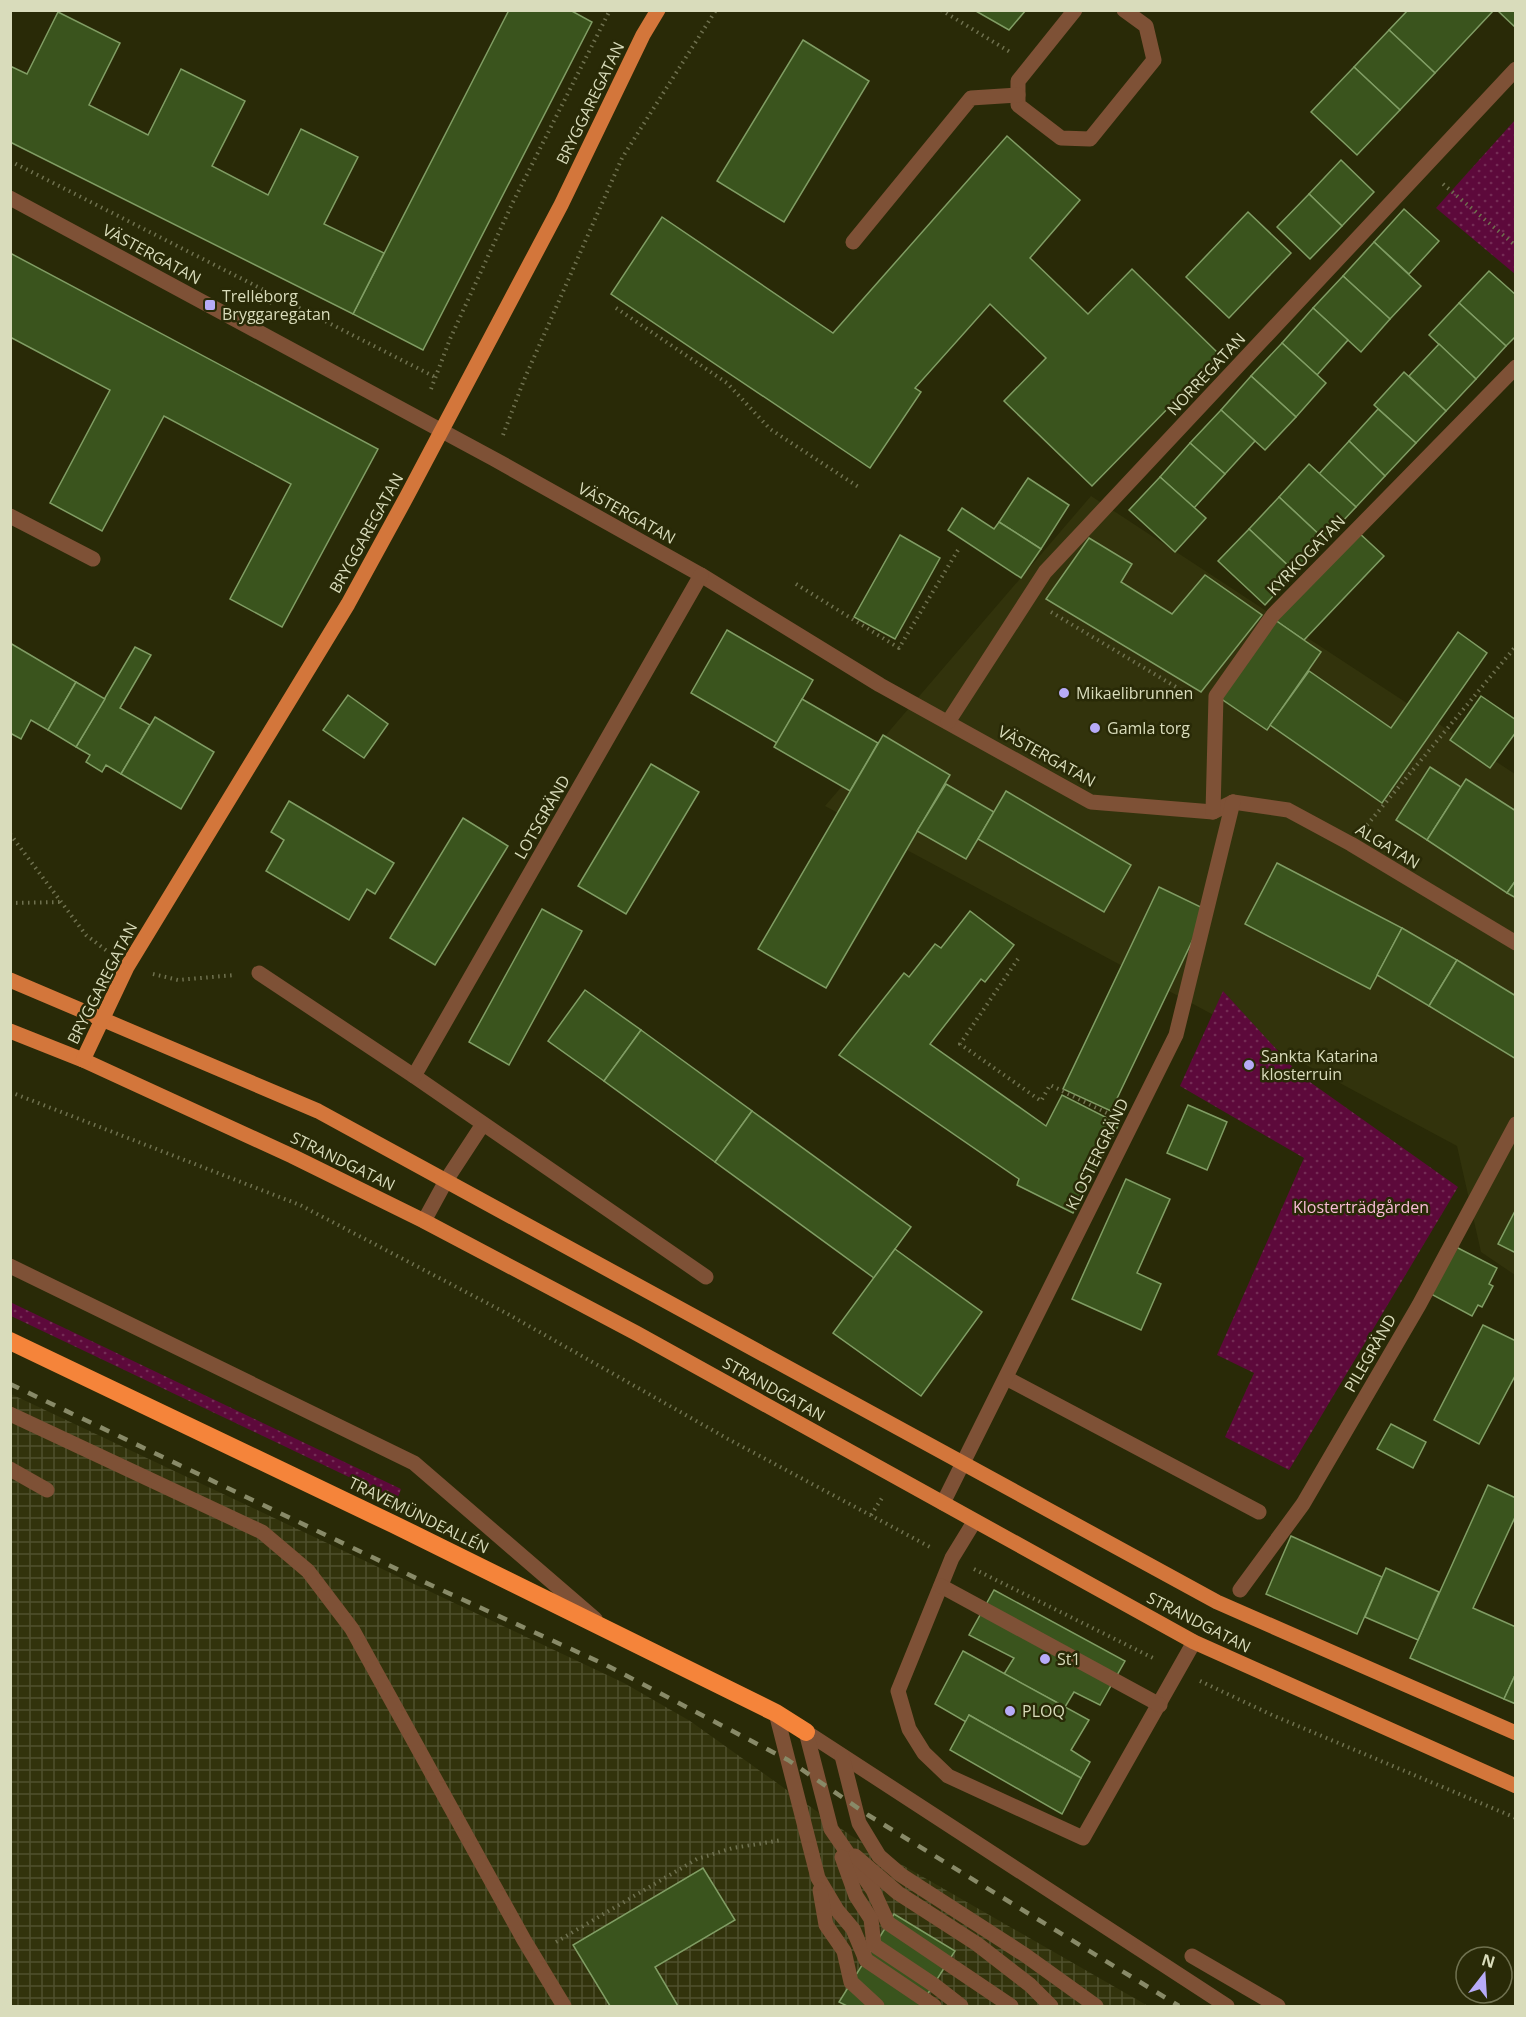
<svg xmlns="http://www.w3.org/2000/svg" width="1526" height="2017" viewBox="0 0 1526 2017" font-family="'Open Sans',sans-serif">
<style>
.built{fill:#32330c}
.industrial{fill:url(#industrial-grid)}
.grass{fill:url(#grass-dots)}
.building{fill:#3a541d;stroke:#809d64;stroke-width:1.5}
.lines{fill:none;stroke-linecap:round;stroke-linejoin:round}
.path{stroke:#6f714f;stroke-width:4;stroke-dasharray:1.5 4.5;stroke-linecap:butt}
.minor{stroke:#7e5136;stroke-width:15}
.major{stroke:#d3763b;stroke-width:15}
.highway{stroke:#f5843a;stroke-width:18}
.rail{stroke:#888a68;stroke-width:4.5;stroke-dasharray:10 10;stroke-linecap:butt}
.poi-dot{fill:#b7abf8;stroke:#292a07;stroke-width:2}
.labels{text-anchor:middle;dominant-baseline:central;stroke-width:5;stroke-linejoin:round;paint-order:stroke}
.street-label{font-size:16px;fill:#d9dcbb;stroke:#292a07}
.poi-label{font-size:16px;fill:#d9dcbb;stroke:#292a07;text-anchor:start}
.park-label{font-size:16px;fill:#f9bdd7;stroke:#292a07}
</style>
<defs>
<pattern id="industrial-grid" width="8" height="8" patternUnits="userSpaceOnUse" patternTransform="scale(1.5)"><rect width="8" height="8" fill="#32330c"/><path d="M0 4h8M4 0v8" fill="none" stroke="#4f502d"/></pattern>
<pattern id="grass-dots" width="8" height="8" patternUnits="userSpaceOnUse" patternTransform="scale(1.5)"><rect width="8" height="8" fill="#5d093b"/><path d="M2 2h.1M6 6h.1" fill="none" stroke="#742c55" stroke-width="1.8" stroke-linecap="round"/></pattern>
</defs>
<rect width="100%" height="100%" fill="#292a07"/>
<path class="built" d="M1091,496l424,278v501l-34,-23 -24,-106 -632,-340z"/>
<path class="industrial" d="M11,1394l613,289 66,38 160,114 298,171h-1137z"/>
<g class="grass">
<path d="M1515,120v154l-79,-66z"/>
<path d="M1223,991l77,84 158,112 -169,283 -64,-33 29,-64 -37,-18 87,-197 -124,-72z"/>
<path d="M10,1302l391,187 -4,11 -386,-184z"/>
</g>
<g class="building">
<path d="M509,10h61l22,12 -169,328 -70,-36z"/>
<path d="M974,10h52l-17,20z"/>
<path d="M1408,10h86l-59,63 -46,-43z"/>
<path d="M1497,10h19v18z"/>
<path d="M58,12l62,31 -31,62 59,30 33,-66 64,32 -33,65 56,29 33,-66 57,28 -34,67 60,29 -31,61 -343,-172v-76l17,8z"/>
<path d="M1389,30l46,43 -35,37 -46,-43z"/>
<path d="M803,40l66,41 -85,141 -67,-41z"/>
<path d="M1354,67l46,43 -43,45 -46,-43z"/>
<path d="M1007,136l73,64 -50,58 58,56 44,-45 88,86 -128,131 -88,-85 42,-43 -56,-54 -75,84 6,4 -51,76 -259,-174 51,-77 171,116z"/>
<path d="M1341,160l33,32 -32,34 -33,-32z"/>
<path d="M1309,194l33,32 -32,33 -33,-32z"/>
<path d="M1404,209l35,32 -30,33 -35,-32z"/>
<path d="M1248,212l43,41 -62,65 -43,-41z"/>
<path d="M1374,242l47,44 -31,33 -47,-43z"/>
<path d="M10,253l368,196 -96,178 -52,-28 61,-115 -127,-68 -62,115 -52,-28 60,-113 -100,-53z"/>
<path d="M1489,271l27,24v41l-10,10 -47,-43z"/>
<path d="M1343,276l47,43 -29,33 -48,-44z"/>
<path d="M1459,303l47,43 -30,33 -47,-44z"/>
<path d="M1313,308l35,32 -31,35 -35,-32z"/>
<path d="M1282,343l44,40 -30,34 -45,-41z"/>
<path d="M1439,344l37,35 -30,32 -37,-35z"/>
<path d="M1404,372l42,39 -30,32 -42,-38z"/>
<path d="M1251,376l45,41 -31,33 -44,-40z"/>
<path d="M1378,409l38,34 -31,33 -36,-35z"/>
<path d="M1221,410l34,31 -30,33 -35,-31z"/>
<path d="M1349,441l36,35 -29,31 -37,-33z"/>
<path d="M1190,443l35,31 -31,34 -34,-31z"/>
<path d="M1309,464l47,43 -31,33 -46,-43z"/>
<path d="M1160,477l46,41 -31,34 -46,-42z"/>
<path d="M1028,478l41,27 -28,44 -42,-27z"/>
<path d="M1279,497l46,43 -30,32 -46,-43z"/>
<path d="M962,508l32,21 5,-7 42,27 -20,29 -73,-48z"/>
<path d="M1249,529l46,43 -30,33 -47,-44z"/>
<path d="M1358,532l26,24 -80,84 -29,-20z"/>
<path d="M900,535l40,23 -45,81 -41,-22z"/>
<path d="M1089,538l43,26 -11,18 51,32 33,-39 57,40 -61,77 -155,-93z"/>
<path d="M1275,620l46,32 -54,78 -47,-32z"/>
<path d="M727,630l86,50 -36,63 -86,-50z"/>
<path d="M1458,632l29,21 -105,150 -112,-78 39,-54 82,57z"/>
<path d="M10,643l66,39 -28,48 -17,-10 -10,19 -11,-6z"/>
<path d="M135,647l16,8 -31,53 30,17 -29,49 -15,-9 -4,7 -16,-10 4,-7 -14,-8z"/>
<path d="M76,682l29,17 -29,48 -28,-17z"/>
<path d="M348,695l40,29 -24,34 -41,-28z"/>
<path d="M1481,696l35,24v12l-26,36 -40,-28z"/>
<path d="M802,699l76,44 -28,48 -76,-44z"/>
<path d="M155,717l59,35 -33,57 -60,-35z"/>
<path d="M883,735l67,40 -124,213 -68,-39z"/>
<path d="M651,764l48,28 -73,122 -48,-28z"/>
<path d="M1430,767l31,20 -34,53 -31,-20z"/>
<path d="M1466,779l50,32v69l-9,13 -80,-53z"/>
<path d="M946,784l48,28 -28,47 -49,-28z"/>
<path d="M1006,791l125,74 -27,47 -126,-73z"/>
<path d="M289,801l105,62 -19,31 -8,-5 -18,31 -83,-49 18,-31 -13,-8z"/>
<path d="M463,818l45,28 -73,119 -45,-27z"/>
<path d="M1277,863l125,65 -32,61 -125,-65z"/>
<path d="M1516,880v18l-9,-5z"/>
<path d="M1159,887l48,23 -96,201 -48,-22z"/>
<path d="M542,909l40,22 -73,134 -40,-23z"/>
<path d="M970,911l44,34 -29,37 -4,-3 -51,65 116,82 16,-31 57,29 -46,89 -56,-28 2,-6 -180,-124 65,-82 5,4 26,-33 6,4z"/>
<path d="M1402,928l55,32 -28,46 -52,-31z"/>
<path d="M1457,960l59,36v63l-87,-53z"/>
<path d="M585,990l56,40 -37,51 -56,-40z"/>
<path d="M641,1030l111,81 -37,51 -111,-81z"/>
<path d="M1188,1105l39,17 -20,48 -40,-17z"/>
<path d="M752,1111l159,116 -37,51 -159,-116z"/>
<path d="M1126,1179l44,20 -33,74 24,11 -20,46 -69,-31z"/>
<path d="M1516,1209v44l-18,-9z"/>
<path d="M1456,1247l41,21 -8,16 4,2 -11,21 -4,-2 -6,11 -41,-22z"/>
<path d="M895,1249l87,63 -61,84 -88,-63z"/>
<path d="M1483,1325l33,16v33l-37,70 -45,-24z"/>
<path d="M1391,1424l35,18 -13,26 -36,-19z"/>
<path d="M1488,1485l28,13v17l-43,93 43,19v46l-12,26 -94,-41z"/>
<path d="M1291,1536l91,41 -25,57 -91,-40z"/>
<path d="M1386,1568l53,24 -21,48 -53,-23z"/>
<path d="M994,1590l131,71 -25,44 -26,-13 -9,15 -61,-33 10,-16 -45,-23z"/>
<path d="M963,1651l126,69 -18,30 19,12 -9,16 -112,-63 -3,7 -31,-18z"/>
<path d="M1516,1673v31l-12,-5z"/>
<path d="M969,1715l112,63 -19,36 -112,-64z"/>
<path d="M703,1868l32,52 -80,47 23,39h-68l-37,-61z"/>
<path d="M894,1914l61,37 -35,55h-73l-8,-4z"/>
</g>
<g class="lines">
<g class="path">
<path d="M941,10l69,42"/>
<path d="M10,161l425,216"/>
<path d="M1443,184l73,62"/>
<path d="M269,304l5,-9"/>
<path d="M616,308l111,75 43,46 90,59"/>
<path d="M431,389l19,-50 62,-135 98,-194"/>
<path d="M503,435l21,-55 98,-222 94,-148"/>
<path d="M796,584l103,64 59,-98"/>
<path d="M1051,612l140,84"/>
<path d="M1367,825l149,-179"/>
<path d="M10,834l76,101 21,16"/>
<path d="M10,903l52,-1"/>
<path d="M1018,959l-58,85 81,57 9,-16 59,29"/>
<path d="M153,974l25,6 57,-5"/>
<path d="M10,1092l290,113 206,108 222,126 202,108"/>
<path d="M871,1515l11,-17"/>
<path d="M974,1569l181,90"/>
<path d="M1200,1681l72,34 244,103"/>
<path d="M556,1942l141,-83 36,-11 49,-8"/>
</g>
<g class="minor">
<path d="M1075,10l-57,71v24l43,33 29,1 64,-79 -8,-34 -22,-16"/>
<path d="M10,198l484,261 207,116 179,110 211,117 122,10 20,-10"/>
<path d="M853,242l118,-144 47,-3"/>
<path d="M10,516l83,43"/>
<path d="M948,722l97,-150 471,-503"/>
<path d="M1233,802l55,8 63,34 165,99"/>
<path d="M1213,812l3,-116 57,-81 243,-248"/>
<path d="M259,973l155,103 292,201"/>
<path d="M414,1076l287,-501"/>
<path d="M424,1221l23,-42 36,-55"/>
<path d="M10,1266l404,197 181,156"/>
<path d="M1006,1378l253,134"/>
<path d="M10,1414l252,118 46,39 44,58 172,311 40,66"/>
<path d="M10,1469l37,21"/>
<path d="M943,1503l233,-468 57,-233"/>
<path d="M974,1522l-22,36 -54,133 11,38 15,24 24,23 135,62 111,-196"/>
<path d="M941,1586l219,119"/>
<path d="M1240,1590l63,-86 116,-199 97,-181"/>
<path d="M776,1713l42,165 19,32 16,19 13,31 68,46"/>
<path d="M806,1732l421,274"/>
<path d="M806,1732l25,97 42,61 15,33 123,83"/>
<path d="M842,1756l17,67 20,33 22,19 124,80 71,51"/>
<path d="M855,1856l43,37 79,51 53,41 21,21"/>
<path d="M842,1857l14,39 15,23 3,26 60,40 27,21"/>
<path d="M820,1890l6,35 18,26 7,31 26,24"/>
<path d="M1192,1956l86,50"/>
</g>
<g class="major">
<path d="M10,980l308,131 899,491 299,131"/>
<path d="M10,1031l73,29 209,96 132,65 212,112 558,309 322,144"/>
<path d="M83,1060l44,-93 221,-363 59,-108 154,-291 82,-170 15,-25"/>
</g>
<path class="highway" d="M10,1341l383,183 383,189 30,19"/>
<path class="rail" d="M10,1384l412,197 184,84 182,95 80,55 311,191"/>
</g>
<g class="poi-dot">
<rect x="204" y="299" width="12" height="12" rx="3"/>
<circle cx="1064" cy="693" r="6"/>
<circle cx="1095" cy="728" r="6"/>
<circle cx="1249" cy="1065" r="6"/>
<circle cx="1045" cy="1659" r="6"/>
<circle cx="1010" cy="1711" r="6"/>
</g>
<g class="labels">
<g class="street-label">
<text transform="translate(590 103) rotate(-64)">BRYGGAREGATAN</text>
<text transform="translate(152 254) rotate(28)">VÄSTERGATAN</text>
<text transform="translate(1206 374) rotate(-47)">NORREGATAN</text>
<text transform="translate(627 513) rotate(29)">VÄSTERGATAN</text>
<text transform="translate(366 533) rotate(-61)">BRYGGAREGATAN</text>
<text transform="translate(1306 555) rotate(-46)">KYRKOGATAN</text>
<text transform="translate(1047 756) rotate(29)">VÄSTERGATAN</text>
<text transform="translate(542 817) rotate(-60)">LOTSGRÄND</text>
<text transform="translate(1388 846) rotate(31)">ALGATAN</text>
<text transform="translate(102 983) rotate(-63)">BRYGGAREGATAN</text>
<text transform="translate(1097 1154) rotate(-64)">KLOSTERGRÄND</text>
<text transform="translate(343 1161) rotate(26)">STRANDGATAN</text>
<text transform="translate(1370 1353) rotate(-60)">PILEGRÄND</text>
<text transform="translate(774 1389) rotate(29)">STRANDGATAN</text>
<text transform="translate(419 1515) rotate(26)">TRAVEMÜNDEALLÉN</text>
<text transform="translate(1199 1622) rotate(27)">STRANDGATAN</text>
</g>
<g class="poi-label">
<text x="222" y="296">Trelleborg<tspan x="222" dy="18">Bryggaregatan</tspan></text>
<text x="1076" y="693">Mikaelibrunnen</text>
<text x="1107" y="728">Gamla torg</text>
<text x="1261" y="1056">Sankta Katarina<tspan x="1261" dy="18">klosterruin</tspan></text>
<text x="1057" y="1659">St1</text>
<text x="1022" y="1711">PLOQ</text>
</g>
<g class="park-label">
<text x="1361" y="1207">Klosterträdgården</text>
</g>
</g>
<rect width="1526" height="2017" fill="none" stroke="#d9dcbb" stroke-width="24"/>
<g transform="translate(1484 1975) rotate(17)"><circle r="28" fill="#292a07" stroke="#6f714f" stroke-width="1.5"/>
<path d="M0-4.5L10 22L0 15L-10 22Z" fill="#b7abf8"/>
<text y="-9" font-size="16" font-weight="bold" text-anchor="middle" fill="#d9dcbb">N</text>
</g>
</svg>
